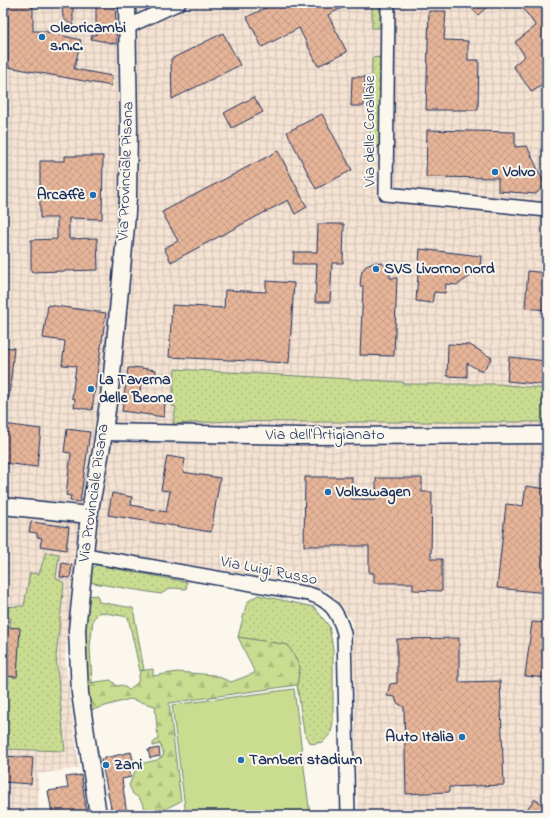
<svg xmlns="http://www.w3.org/2000/svg" width="550" height="818" viewBox="0 0 550 818" font-family="'Indie Flower',sans-serif">
<style>
.industrial{fill:url(#industrial-grid)}
.grass{fill:url(#grass-dots);stroke:#728677}
.forest{fill:url(#forest-firs);stroke:#728677}
.pitch{fill:#c9dc90;stroke:#728677}
.building{fill:url(#building-cross-hatch);stroke:#1b2f5e}
.lines{fill:none;stroke-linecap:round;stroke-linejoin:round}
.minor-casing{stroke:#1b2f5e;stroke-width:16}
.tertiary-casing{stroke:#1b2f5e;stroke-width:19}
.minor{stroke:#fbf7ec;stroke-width:13}
.tertiary{stroke:#fbf7ec;stroke-width:16}
.poi-dot{fill:#1f6fb2;stroke:#fbf7ec;stroke-width:1.5}
.labels{text-anchor:middle;dominant-baseline:central;stroke-width:4;stroke-linejoin:round;paint-order:stroke}
.poi-label{font-size:16px;font-weight:bold;fill:#1b2f5e;stroke:#fbf7ec;text-anchor:start}
.street-label{font-size:16px;fill:#1b2f5e;stroke:#fbf7ec}
</style>
<defs>
<pattern id="industrial-grid" width="8" height="8" patternUnits="userSpaceOnUse"><rect width="8" height="8" fill="#f5e3d3"/><path d="M0 4h8M4 0v8" fill="none" stroke="#d1c3b8"/></pattern>
<pattern id="grass-dots" width="8" height="8" patternUnits="userSpaceOnUse"><rect width="8" height="8" fill="#c9dc90"/><path d="M2 2h.1M6 6h.1" fill="none" stroke="#acbd7f" stroke-width="1.8" stroke-linecap="round"/></pattern>
<pattern id="forest-firs" width="22" height="20" patternUnits="userSpaceOnUse"><rect width="22" height="20" fill="#c9dc90"/><path d="M5 1l3.5 6h-7zM16 11l3.5 6h-7z" fill="#acbd7f"/></pattern>
<pattern id="building-cross-hatch" width="8" height="8" patternUnits="userSpaceOnUse"><rect width="8" height="8" fill="#e6b498"/><path d="M0 0l8 8M0 8l8-8" fill="none" stroke="#c59b85"/></pattern>
</defs>
<rect width="100%" height="100%" fill="#fbf7ec"/>
<filter id="ink" filterUnits="userSpaceOnUse"><feTurbulence type="fractalNoise" baseFrequency=".025" numOctaves="2"/><feDisplacementMap in="SourceGraphic" scale="8" xChannelSelector="R" yChannelSelector="G"/><feConvolveMatrix kernelMatrix="1 2 1 2 8 2 1 2 1" color-interpolation-filters="sRGB"/></filter>
<g filter="url(#ink)">
<path class="industrial" d="M3,3h544v812h-189l-6,-195 -24,-29 -67,-14 -185,-31 -11,113 14,109 -41,6 1,41h-36z"/>
<g class="grass">
<path d="M372,3h8v23l-1,2h-7z"/>
<path d="M380,57l-1,90 -9,3 2,-92z"/>
<path d="M175,369l228,13v2h95l49,5v33h-254l-63,-1 -57,3 3,-17 -4,-1z"/>
<path d="M46,552l13,2 -3,24 8,5 -8,74 9,94 -62,-2v-73l8,-58 -8,-1v-10l21,-1 6,-33 9,1z"/>
<path d="M96,565l91,17 -1,7 -15,-1 -10,6 -68,-11 -3,-2c0,-7 0,-11 6,-16z"/>
<path d="M97,595l2,7 34,6 11,62 -4,1 -12,-54 -28,-5 -7,7 -3,28 2,36h-8l-2,-35 5,-52z"/>
<path d="M258,595l56,12 15,19 4,23v73l-2,11 -8,9 -12,2 -7,-12 -7,-47 3,-18 -12,-22 -50,-8 9,-35z"/>
</g>
<path class="forest" d="M238,637l50,8 12,22 -3,18 -128,18 12,98 -28,14h-4l-10,-17 -6,-4 -4,-9 7,-16 8,-6 13,-3 7,-5 -4,-11 -7,2v-3l5,-4 -3,-33 -25,-7 -42,12v-28l23,-3 6,6 5,-1 7,5 9,-8 2,-11 13,-2v7l24,-4 37,3 17,7 24,-9z"/>
<path class="pitch" d="M294,689l16,126h-124l-14,-110z"/>
<g class="building">
<path d="M8,3h25v28h14v1l34,8 -7,29 38,7 -1,10 -103,-19z"/>
<path d="M62,3h11v24l-10,-9z"/>
<path d="M96,3h19l2,41 -26,-5 1,-4h4z"/>
<path d="M276,3h76l-24,12 19,37 -29,14 -19,-38 -37,19 -15,-30z"/>
<path d="M467,3h24l-13,12z"/>
<path d="M519,3h28v79l-15,10 -19,-26 12,-10 -10,-14 21,-16z"/>
<path d="M429,11h17l-2,29 24,1v19h11l-1,50h-52z"/>
<path d="M223,33l17,32 -68,34 -1,-40z"/>
<path d="M352,77h13l-1,29h-13z"/>
<path d="M254,97l9,15 -31,16 -8,-15z"/>
<path d="M322,114l30,56 -36,19 -29,-57z"/>
<path d="M427,130l88,2v15l12,-1 18,39 -9,9 -38,-3v-13l-72,-1z"/>
<path d="M278,151l29,56 -12,7 -7,-14 -117,62 -7,-14 14,-7 -16,-29z"/>
<path d="M65,156h38l-1,63 -33,-1v21l28,-1 1,32 -67,2v-32l26,-1v-21h-17v-57h25z"/>
<path d="M318,224h26l-1,39h-11l-2,39h-15l2,-38h-24l1,-12h23z"/>
<path d="M420,249l61,7 -1,14 -23,15 -11,-1 -1,9 -11,-1 -2,11 -16,-2z"/>
<path d="M376,262l6,1 4,3 4,6v6h7l-3,78 -34,-1 3,-69h-3l1,-10 1,-5 4,-5z"/>
<path d="M528,271l19,2v37l-22,-2z"/>
<path d="M266,281l28,2 -5,80 -120,-6 3,-52 52,3 1,-18 41,2z"/>
<path d="M48,305l58,8 -14,97 -18,-3 1,-8 -3,-1 4,-32 -14,-1 3,-24 -22,-3z"/>
<path d="M448,344l22,1 22,13 -10,14 -15,-9v14l-20,-1z"/>
<path d="M3,347l11,1 -5,50h-6z"/>
<path d="M509,357l38,4v24l-40,-4z"/>
<path d="M134,367l22,3 -1,9 -13,-1 -3,21 26,3 -1,15 -42,-6 6,-43h6z"/>
<path d="M3,424l38,5 -4,38 -34,-4z"/>
<path d="M67,429l23,3 -10,70 -10,-1 1,-5 -5,-1 5,-42 -7,-1z"/>
<path d="M167,456l18,3 -2,13 37,6 -9,54 -103,-17 4,-22 20,4 -1,8 35,7 4,-21 -9,-1z"/>
<path d="M305,477h47v22h24v-21h46v14h10l-1,67h11v32l-29,-1v-7h-39v-10h-5v-27h-65z"/>
<path d="M526,486l21,3v104l-50,-5 9,-84 17,2z"/>
<path d="M31,522l38,5 -3,23 -26,-4 2,-8 -5,-1v-4l-8,-1z"/>
<path d="M62,563l10,2 -2,13 -10,-1z"/>
<path d="M532,622l15,1v55l-22,-2z"/>
<path d="M3,627l17,1 -3,49 -14,-1z"/>
<path d="M459,638v44l41,-1 4,104 -55,2v5l-43,2 -2,-87 -7,-4 -2,-6 -8,-1 3,-12 7,-1v-44z"/>
<path d="M159,748l1,8 -10,2 -2,-8z"/>
<path d="M131,752l3,11 -6,2 3,12 -9,2 4,29 4,7h-23v-5l4,-2 -10,-49z"/>
<path d="M3,756l30,2 -2,26 -28,-2z"/>
<path d="M81,775l6,39 -25,1v-1l-10,-1 -4,-22 20,-3 -2,-11z"/>
<path d="M535,799l12,9v7h-25z"/>
</g>
<g class="lines">
<g class="minor-casing">
<g id="minor">
<path d="M388,3l-2,191 161,16"/>
<path d="M127,27l52,-24"/>
<path d="M85,555l224,39c21,6 29,18 35,39l4,182"/>
</g>
</g>
<g class="tertiary-casing">
<g id="tertiary">
<path d="M104,432l196,4 247,-1"/>
<path d="M3,506l86,9"/>
<path d="M98,815l-18,-122 -3,-63 12,-115 13,-69 10,-72 14,-148 2,-28 1,-70 -2,-125"/>
</g>
</g>
<use href="#minor" class="minor"/>
<use href="#tertiary" class="tertiary"/>
</g>
</g>
<g class="poi-dot">
<circle cx="42" cy="37" r="4"/>
<circle cx="495" cy="172" r="4"/>
<circle cx="93" cy="195" r="4"/>
<circle cx="376" cy="269" r="4"/>
<circle cx="91" cy="389" r="4"/>
<circle cx="328" cy="492" r="4"/>
<circle cx="462" cy="737" r="4"/>
<circle cx="241" cy="760" r="4"/>
<circle cx="106" cy="765" r="4"/>
</g>
<g class="labels">
<g class="poi-label">
<text x="50" y="28">Oleoricambi<tspan x="50" dy="18">s.n.c.</tspan></text>
<text x="503" y="172">Volvo</text>
<text x="85" y="195" text-anchor="end">Arcaffè</text>
<text x="384" y="269">SVS Livorno nord</text>
<text x="99" y="380">La Taverna<tspan x="99" dy="18">delle Beone</tspan></text>
<text x="336" y="492">Volkswagen</text>
<text x="454" y="737" text-anchor="end">Auto Italia</text>
<text x="249" y="760">Tamberi stadium</text>
<text x="114" y="765">Zani</text>
</g>
<g class="street-label">
<text transform="translate(370 131) rotate(-90)">Via delle Corallaie</text>
<text transform="translate(126 171) rotate(-88)">Via Provinciale Pisana</text>
<text x="325" y="435">Via dell'Artigianato</text>
<text transform="translate(94 493) rotate(-82)">Via Provinciale Pisana</text>
<text transform="translate(269 571) rotate(11)">Via Luigi Russo</text>
</g>
</g>
<rect width="550" height="818" fill="none" stroke="#fbf7ec" stroke-width="16"/>
<rect x="8" y="8" width="534" height="802" fill="none" stroke="#1b2f5e" stroke-width="1.5" filter="url(#ink)"/>
</svg>
